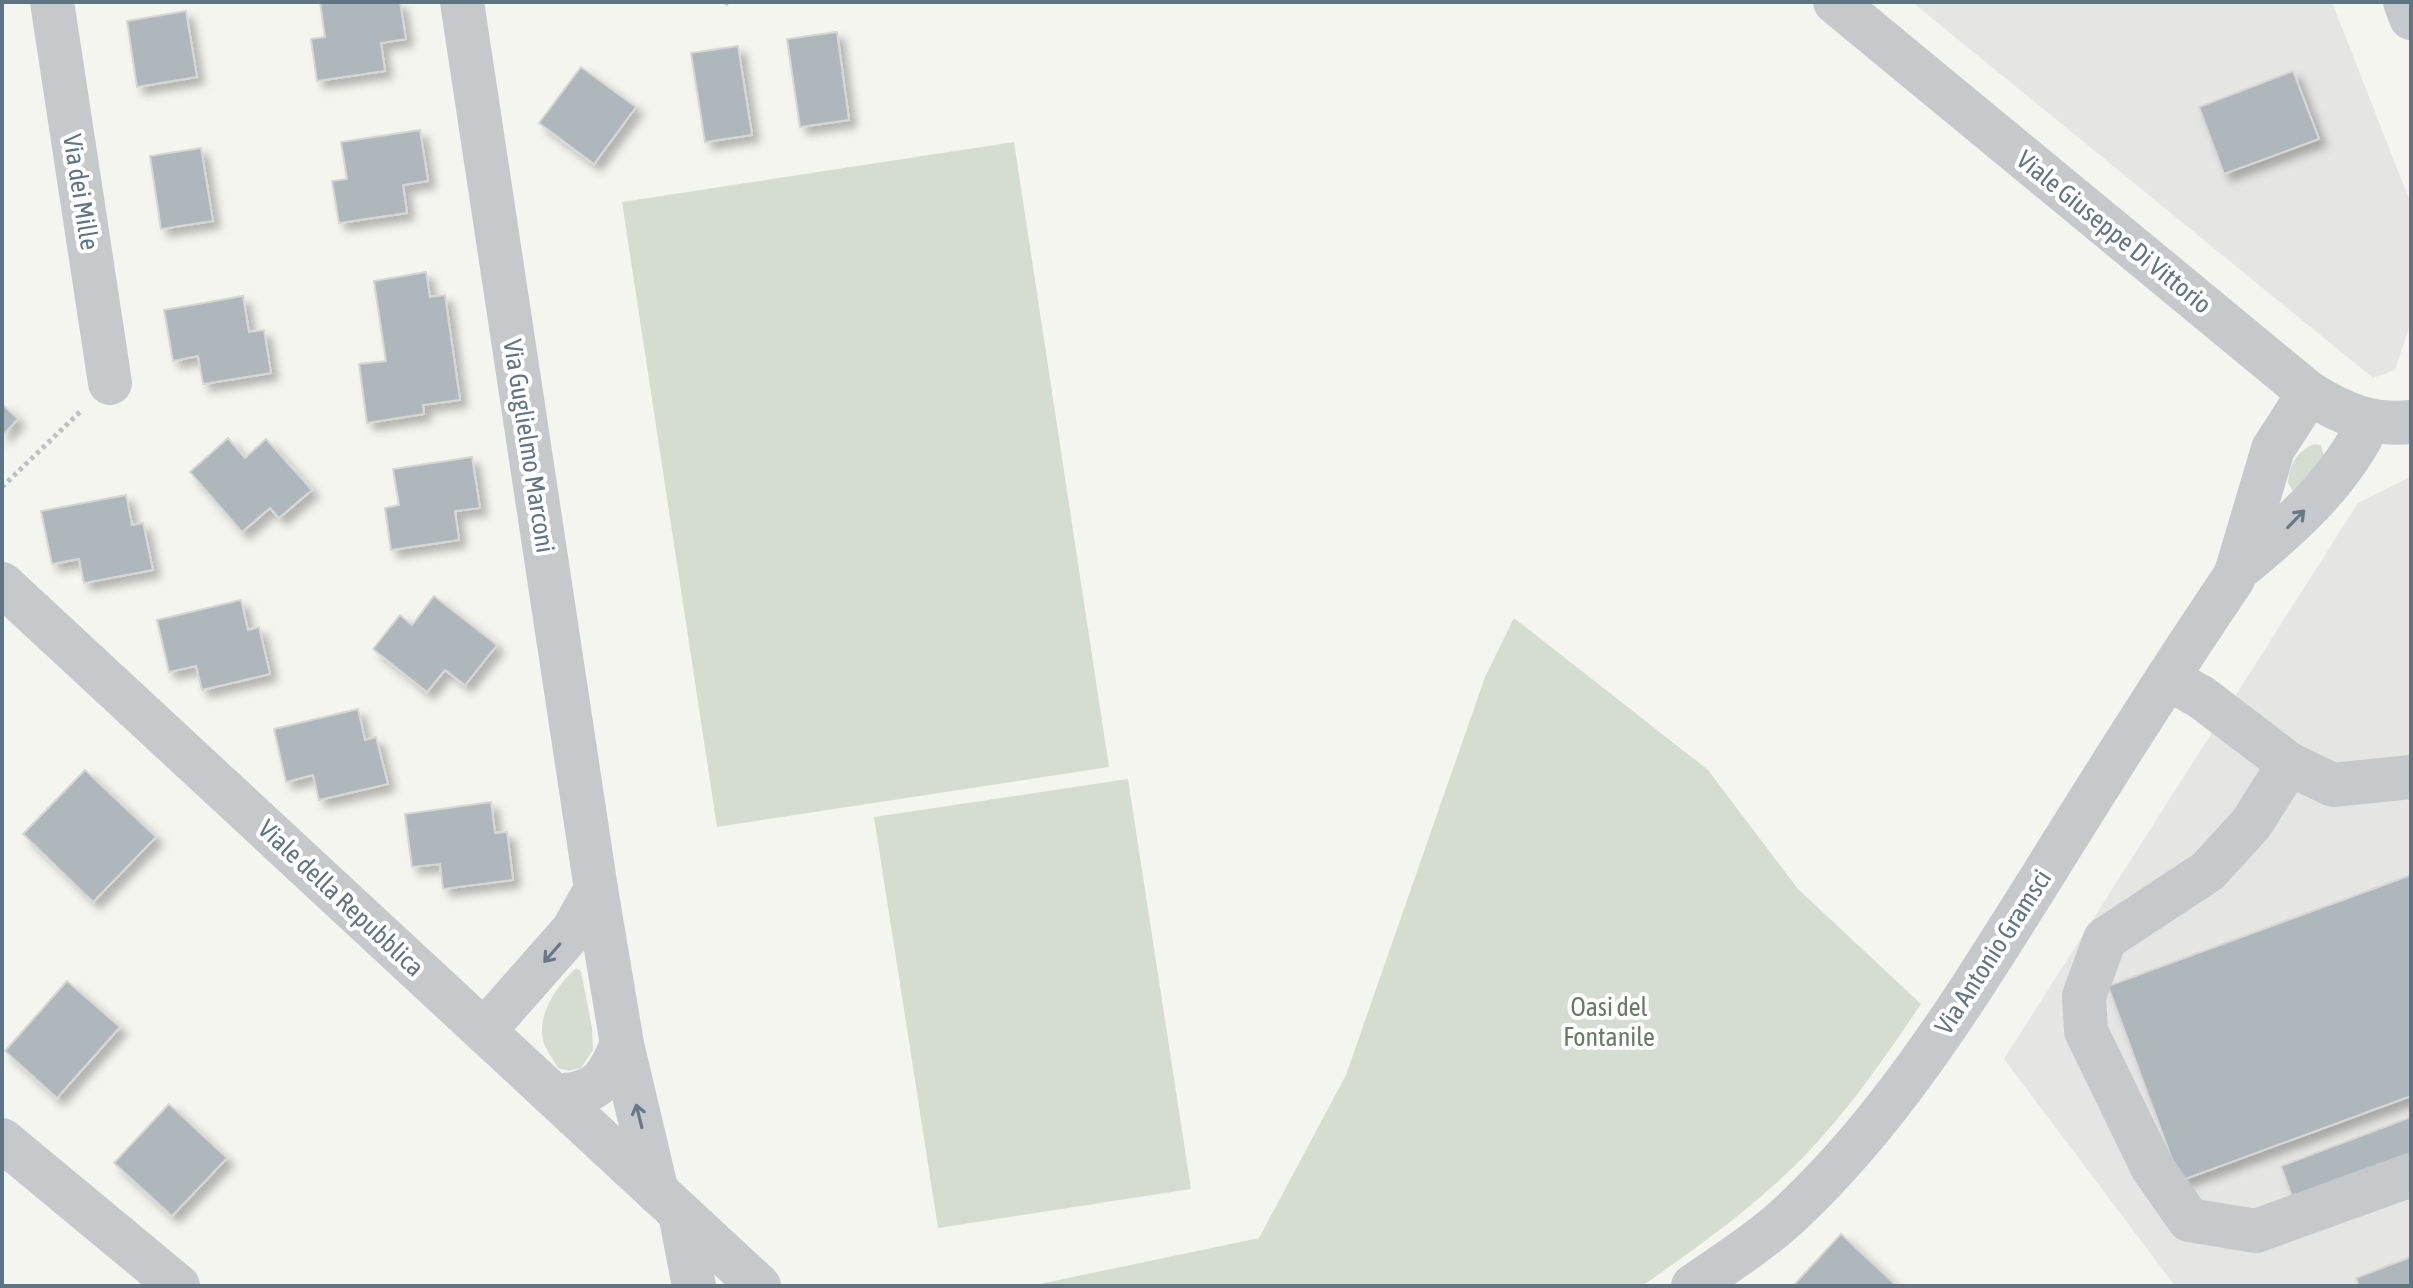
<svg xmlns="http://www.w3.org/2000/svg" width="2413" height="1288" viewBox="0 0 2413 1288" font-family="'Asap Condensed',sans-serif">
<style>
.built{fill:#e5e6e3}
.green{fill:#d5ddd0}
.building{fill:#aeb7bb;stroke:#d6d6d3;stroke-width:2;filter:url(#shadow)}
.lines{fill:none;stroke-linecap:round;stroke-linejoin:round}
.path{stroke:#bec1c2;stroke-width:5;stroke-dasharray:4 4;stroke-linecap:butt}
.minor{stroke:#c6c9cc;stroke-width:44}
.oneway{stroke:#657988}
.labels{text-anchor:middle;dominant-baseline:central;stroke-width:8;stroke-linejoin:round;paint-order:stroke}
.street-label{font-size:26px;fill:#607584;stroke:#fff}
.park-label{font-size:26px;fill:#667b60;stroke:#fff}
</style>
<defs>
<filter id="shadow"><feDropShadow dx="7" dy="7" stdDeviation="4" flood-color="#0004"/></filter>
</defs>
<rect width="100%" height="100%" fill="#f5f5f0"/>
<g class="built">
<path d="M1912,2h420l79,202v118l-16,48 -22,8z"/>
<path d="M2410,477l1,809h-236l-171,-227 354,-556z"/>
</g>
<g class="green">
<path d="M1014,142l95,625 -392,60 -95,-625z"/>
<path d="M2314,444l7,1 4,14 -24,30 -8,2 -5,-8c1,-17 9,-33 26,-39z"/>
<path d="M1514,618l194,152 90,119 123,115c-43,64 -89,130 -147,181 -41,37 -86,69 -132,101h-612l229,-48 87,-163 139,-398z"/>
<path d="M1128,779l63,410 -253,39 -64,-411z"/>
<path d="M576,968l5,3 11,57 1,22 -12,18 -12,3 -11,-3c-5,-9 -13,-19 -15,-28 -6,-28 15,-55 33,-72z"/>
</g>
<g class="building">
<path d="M320,2h80l6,37 -25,4 4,28 -68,10 -6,-42 14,-2z"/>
<path d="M186,11l11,66 -60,10 -10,-66z"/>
<path d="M837,32l12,88 -49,7 -13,-88z"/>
<path d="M738,46l14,89 -47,7 -14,-89z"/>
<path d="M581,67l55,40 -42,57 -55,-41z"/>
<path d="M2293,71l26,68 -95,35 -25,-67z"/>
<path d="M420,130l8,51 -25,4 4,28 -68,10 -7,-42 15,-2 -6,-37z"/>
<path d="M201,148l12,73 -52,8 -11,-73z"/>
<path d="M426,272l4,25 15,-2 15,105 -37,5 1,9 -57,9 -8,-59 27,-3 -12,-80z"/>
<path d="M243,296l6,36 15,-2 7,43 -68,11 -5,-28 -25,5 -9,-51z"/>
<path d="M2,404l16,15 -16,17z"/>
<path d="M228,438l17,20 21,-19 46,51 -33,28 -9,-10 -28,24 -52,-60z"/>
<path d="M472,457l8,51 -25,3 4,29 -68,10 -6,-42 14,-3 -6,-36z"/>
<path d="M126,495l6,30 11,-2 10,47 -69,13 -5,-24 -27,5 -11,-53z"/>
<path d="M434,596l63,49 -32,40 -20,-15 -18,22 -54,-43 27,-34 12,10z"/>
<path d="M241,600l7,30 11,-3 11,47 -68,16 -6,-24 -27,6 -12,-52z"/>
<path d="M358,709l7,31 11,-3 12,47 -69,16 -6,-25 -27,7 -12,-53z"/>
<path d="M85,770l71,67 -63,65 -70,-68z"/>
<path d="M491,802l4,31 12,-1 6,48 -70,9 -3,-25 -28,3 -7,-53z"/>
<path d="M2411,875v221l-231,85 -72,-195z"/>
<path d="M67,981l53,46 -63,71 -52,-47z"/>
<path d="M169,1104l58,54 -55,58 -58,-53z"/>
<path d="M2411,1117v50l-114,44 -16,-45z"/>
<path d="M1841,1234l56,52h-104z"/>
<path d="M2411,1257v29h-52l-3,-8z"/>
</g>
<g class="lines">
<g class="path">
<path d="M725,2l7,3"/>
<path d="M2,487l80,-77"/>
</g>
<g class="minor">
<path d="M52,2l58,381"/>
<path d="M462,2l134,887 26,155 35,148"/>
<path d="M1835,2l474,391c34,21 62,33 102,29"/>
<path d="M2405,2l6,16"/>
<path d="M2237,570c52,-42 103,-87 132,-148"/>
<path d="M2,584l757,702"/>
<path d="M2167,678l34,19 88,67 44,21 78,-8"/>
<path d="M2289,764l-38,60 -43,47 -103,68 -21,57 2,35 66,136 37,53 67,11 155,-56"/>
<path d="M484,1031l89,-101 23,-41"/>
<path d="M554,1096c43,-2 52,-14 68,-52"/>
<path d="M2,1140l176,146"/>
<path d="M680,1213l14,73"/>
<path d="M1693,1286c33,-23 68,-45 97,-72 104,-97 178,-220 253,-339 62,-100 124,-199 190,-296l4,-9 36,-121 36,-56"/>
</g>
</g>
<defs><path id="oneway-shaft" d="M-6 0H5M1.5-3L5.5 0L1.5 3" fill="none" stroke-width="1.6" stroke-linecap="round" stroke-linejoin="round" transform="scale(2)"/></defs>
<g class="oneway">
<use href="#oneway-shaft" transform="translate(2296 519) rotate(-46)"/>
<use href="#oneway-shaft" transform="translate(552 953) rotate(131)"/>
<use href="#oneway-shaft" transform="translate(639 1116) rotate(-104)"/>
</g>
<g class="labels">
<g class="street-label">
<text transform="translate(81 192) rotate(81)">Via dei Mille</text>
<text transform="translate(2114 232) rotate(39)">Viale Giuseppe Di Vittorio</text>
<text transform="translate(529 446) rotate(81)">Via Guglielmo Marconi</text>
<text transform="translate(341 898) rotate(43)">Viale della Repubblica</text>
<text transform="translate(1993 952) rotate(-57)">Via Antonio Gramsci</text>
</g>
<g class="park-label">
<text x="1609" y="1007">Oasi del<tspan x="1609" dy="30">Fontanile</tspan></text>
</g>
</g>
<rect width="2413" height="1288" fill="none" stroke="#607584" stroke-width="8"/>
</svg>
